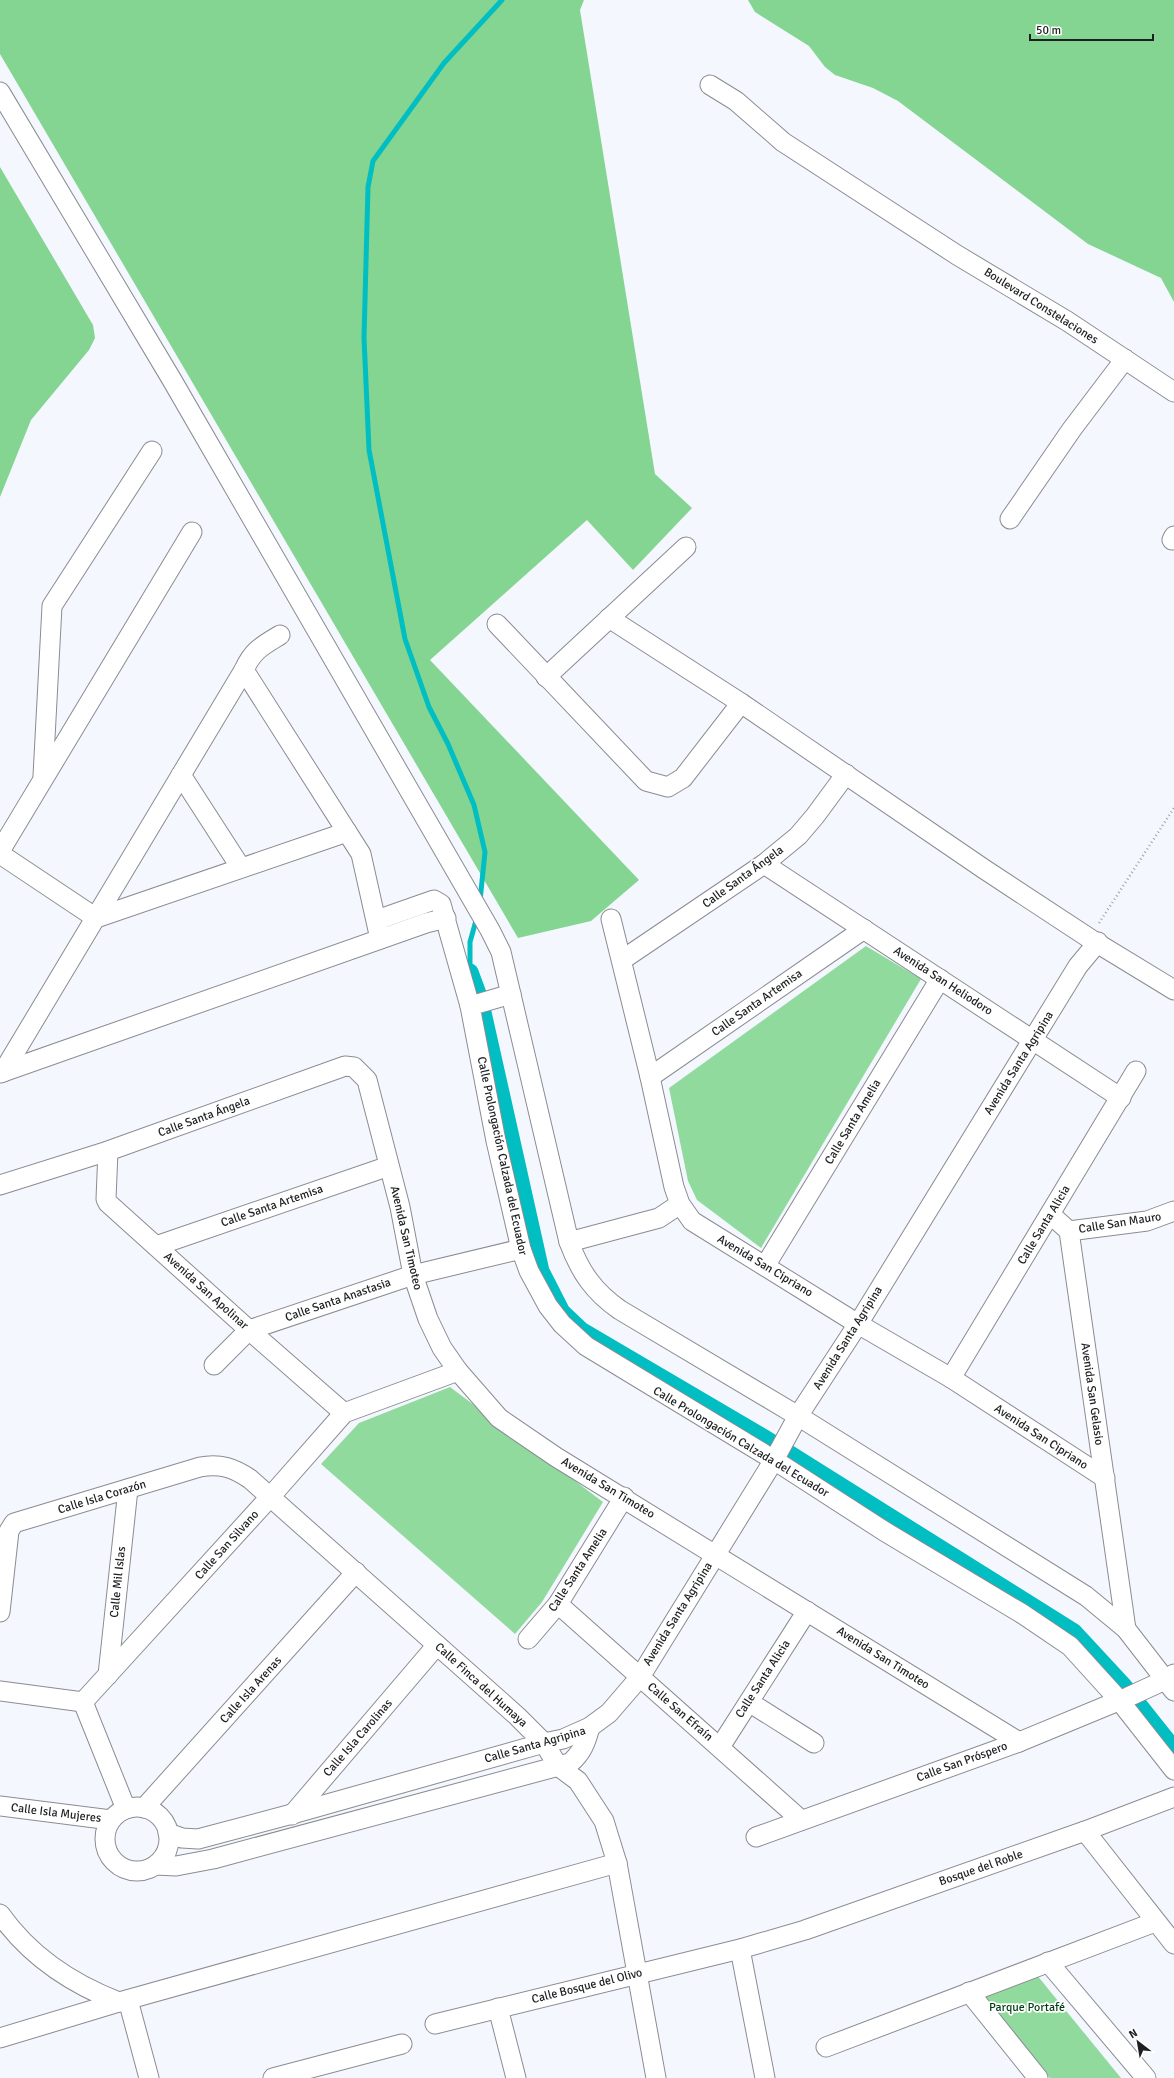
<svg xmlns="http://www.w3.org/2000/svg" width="1174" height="2078" viewBox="0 0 1174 2078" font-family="Signika,sans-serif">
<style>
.green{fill:#91da9d}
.forest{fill:#84d591}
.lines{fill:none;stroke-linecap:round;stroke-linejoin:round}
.stream{stroke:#00bec1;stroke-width:5}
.canal{stroke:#00bec1;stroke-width:17}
.minor-casing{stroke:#8a8c93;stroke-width:21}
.path{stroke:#a0a2a7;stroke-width:2.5;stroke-dasharray:1 3;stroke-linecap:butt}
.minor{stroke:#fff;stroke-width:19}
.labels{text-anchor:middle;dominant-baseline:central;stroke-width:3.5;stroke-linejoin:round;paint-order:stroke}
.street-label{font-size:12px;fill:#1e1f21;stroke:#fff}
.park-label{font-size:12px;fill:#003e14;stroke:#fff}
</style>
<rect width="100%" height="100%" fill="#f5f7fe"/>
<g class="green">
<path d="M866,946l55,33 -160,269 -64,-48 -9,-19 -19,-93z"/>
<path d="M450,1387l153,115 -61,100 -27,32 -194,-170 38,-41z"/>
<path d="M1036,1974l85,104h-71l-70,-84z"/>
</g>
<g class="forest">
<path d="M0,0h584l-4,10 75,464 37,34 -59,62 -46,-50 -157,140 209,220 -48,41 -73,17 -518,-884z"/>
<path d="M748,0h426v302l-13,-24 -73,-34 -190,-143 -25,-13 -38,-13 -10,-8 -16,-21 -54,-34z"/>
<path d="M0,167l93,158 2,13 -6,12 -58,70 -31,77z"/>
</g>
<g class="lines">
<g class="stream">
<path d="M480,901l5,-49 -11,-47 -26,-61 -19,-37 -24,-68 -36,-189 -5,-112 4,-151 5,-26 71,-98 58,-63"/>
<path d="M470,972v-30l7,-25"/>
</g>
<path class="canal" d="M470,972l10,27 7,31 54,241 21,41 19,18 17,10 165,97 311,195 50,54 50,63"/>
<g class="minor-casing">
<g id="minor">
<path d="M710,85l26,16 47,41 174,113 110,66 107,71"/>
<path d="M0,92l172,288 318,550 11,22 68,290c11,30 25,50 51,68l178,106 288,180 40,33 48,62"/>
<path d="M1010,519l62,-90 53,-70"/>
<path d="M1172,540l2,-4"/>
<path d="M609,618l132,85 243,166 108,71 82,50"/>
<path d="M497,624l149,157 22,6 15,-9 58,-75"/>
<path d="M244,670l117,184 19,85"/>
<path d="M546,677l140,-130"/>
<path d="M181,775l60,93"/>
<path d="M43,776l9,-170 100,-155"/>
<path d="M0,851l192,-319"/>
<path d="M0,854l96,64 251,-86"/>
<path d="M764,864l357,234"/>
<path d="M611,919l39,158 24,110 6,17 12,17 166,103 93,54 154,100"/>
<path d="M377,920l57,-20 7,4 29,102"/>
<path d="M622,960l142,-96 34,-28 17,-20 31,-42"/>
<path d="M511,994l-41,12 26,135 25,108 8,22 19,35 14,18 24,22 188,114 110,71 137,82 49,33 49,54 55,70"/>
<path d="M3,1072l241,-402c9,-20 18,-24 36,-35"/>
<path d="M0,1073l426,-150 20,-5"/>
<path d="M650,1077l214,-148"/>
<path d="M108,1151l-2,48 2,4 141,127 95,83"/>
<path d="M0,1185l108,-34 237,-85 9,1 13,13 33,127 13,68 15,44 14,29 16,23 41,47 57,39 463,285"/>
<path d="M1050,1214l19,17 57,398"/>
<path d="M1069,1231l78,-10 27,-10"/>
<path d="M569,1242l90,-24 21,-14"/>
<path d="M156,1246l233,-80"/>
<path d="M765,1266l175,-287"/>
<path d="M214,1365l35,-35 164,-55 108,-26"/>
<path d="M951,1378l185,-307"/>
<path d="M558,1604l243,216"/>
<path d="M0,1612l9,-81 5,-8 186,-56c20,-4 34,1 50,12l267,237 27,27 14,23 20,15 26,40 13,42 39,215"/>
<path d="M528,1639l30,-35 66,-107"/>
<path d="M108,1675l20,-186"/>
<path d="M0,1691l83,11 188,-206 73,-83 114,-42"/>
<path d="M83,1702l43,107"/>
<path d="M749,1702l65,41"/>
<path d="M720,1747l87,-136"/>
<path d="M0,1806l111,14"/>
<circle cx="137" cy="1839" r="32"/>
<path d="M144,1808l212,-236"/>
<path d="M292,1815l145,-170"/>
<path d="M1085,1831l89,113"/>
<path d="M168,1833l14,5 16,1 94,-25 252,-71 19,-4 27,-12 19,-14 31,-36 134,-217 24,-44 60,-92 220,-358 20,-24"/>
<path d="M756,1837l263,-95 109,-45 37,-17 9,-6"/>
<path d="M156,1865l20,1 37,-7 357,-96c12,-10 16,-21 20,-36"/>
<path d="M0,1914c29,41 72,70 119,88"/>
<path d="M740,1949l25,129"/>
<path d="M1048,1962l98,116"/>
<path d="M969,1992l69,86"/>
<path d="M128,2000l21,78"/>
<path d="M498,2008l18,70"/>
<path d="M435,2024l305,-75 65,-19 280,-99 89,-34"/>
<path d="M0,2038l119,-36 498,-139"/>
<path d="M826,2047l329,-125"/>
<path d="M273,2078l129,-34"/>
</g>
</g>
<path class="path" d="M1099,923l75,-115"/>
<use href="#minor" class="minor"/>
</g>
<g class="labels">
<g class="street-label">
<text transform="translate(1041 306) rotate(32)">Boulevard Constelaciones</text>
<text transform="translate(743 877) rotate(-36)">Calle Santa Ángela</text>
<text transform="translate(943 981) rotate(33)">Avenida San Heliodoro</text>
<text transform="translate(757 1003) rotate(-35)">Calle Santa Artemisa</text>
<text transform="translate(1019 1063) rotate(-58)">Avenida Santa Agripina</text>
<text transform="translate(204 1117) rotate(-20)">Calle Santa Ángela</text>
<text transform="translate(853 1122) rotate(-59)">Calle Santa Amelia</text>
<text transform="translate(502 1156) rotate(78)">Calle Prolongación Calzada del Ecuador</text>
<text transform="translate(272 1206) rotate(-19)">Calle Santa Artemisa</text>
<text transform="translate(1120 1223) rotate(-9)">Calle San Mauro</text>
<text transform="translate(1044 1225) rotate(-59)">Calle Santa Alicia</text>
<text transform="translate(406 1238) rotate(77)">Avenida San Timoteo</text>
<text transform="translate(765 1266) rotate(31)">Avenida San Cipriano</text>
<text transform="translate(206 1291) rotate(42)">Avenida San Apolinar</text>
<text transform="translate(338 1300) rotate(-19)">Calle Santa Anastasia</text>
<text transform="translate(848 1338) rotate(-58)">Avenida Santa Agripina</text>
<text transform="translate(1092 1394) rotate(82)">Avenida San Gelasio</text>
<text transform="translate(1041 1437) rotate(33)">Avenida San Cipriano</text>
<text transform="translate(741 1442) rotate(31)">Calle Prolongación Calzada del Ecuador</text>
<text transform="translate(608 1488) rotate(31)">Avenida San Timoteo</text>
<text transform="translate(102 1497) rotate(-17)">Calle Isla Corazón</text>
<text transform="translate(227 1545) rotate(-48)">Calle San Silvano</text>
<text transform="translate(578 1570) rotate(-57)">Calle Santa Amelia</text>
<text transform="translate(118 1582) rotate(-84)">Calle Mil Islas</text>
<text transform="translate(678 1614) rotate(-58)">Avenida Santa Agripina</text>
<text transform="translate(883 1658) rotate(32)">Avenida San Timoteo</text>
<text transform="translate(763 1679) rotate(-57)">Calle Santa Alicia</text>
<text transform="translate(481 1685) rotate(42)">Calle Finca del Humaya</text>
<text transform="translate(251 1690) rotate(-48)">Calle Isla Arenas</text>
<text transform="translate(680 1712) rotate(41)">Calle San Efraín</text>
<text transform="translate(358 1738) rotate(-49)">Calle Isla Carolinas</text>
<text transform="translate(535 1745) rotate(-16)">Calle Santa Agripina</text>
<text transform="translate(962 1762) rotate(-20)">Calle San Próspero</text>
<text transform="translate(56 1813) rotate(7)">Calle Isla Mujeres</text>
<text transform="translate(981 1868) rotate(-19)">Bosque del Roble</text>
<text transform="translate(587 1986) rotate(-14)">Calle Bosque del Olivo</text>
</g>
<g class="park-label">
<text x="1027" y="2007">Parque Portafé</text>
</g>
</g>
<g transform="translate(1138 2042) rotate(329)" stroke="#ffffff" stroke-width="3" paint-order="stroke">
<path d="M0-3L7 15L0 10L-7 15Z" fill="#1e1f21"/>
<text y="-6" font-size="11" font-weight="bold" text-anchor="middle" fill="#1e1f21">N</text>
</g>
<path d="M1030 34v6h123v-6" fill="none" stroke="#1e1f21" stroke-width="2"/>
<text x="1036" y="34" font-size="12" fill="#1e1f21" stroke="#ffffff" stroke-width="3" paint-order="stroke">50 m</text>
</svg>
